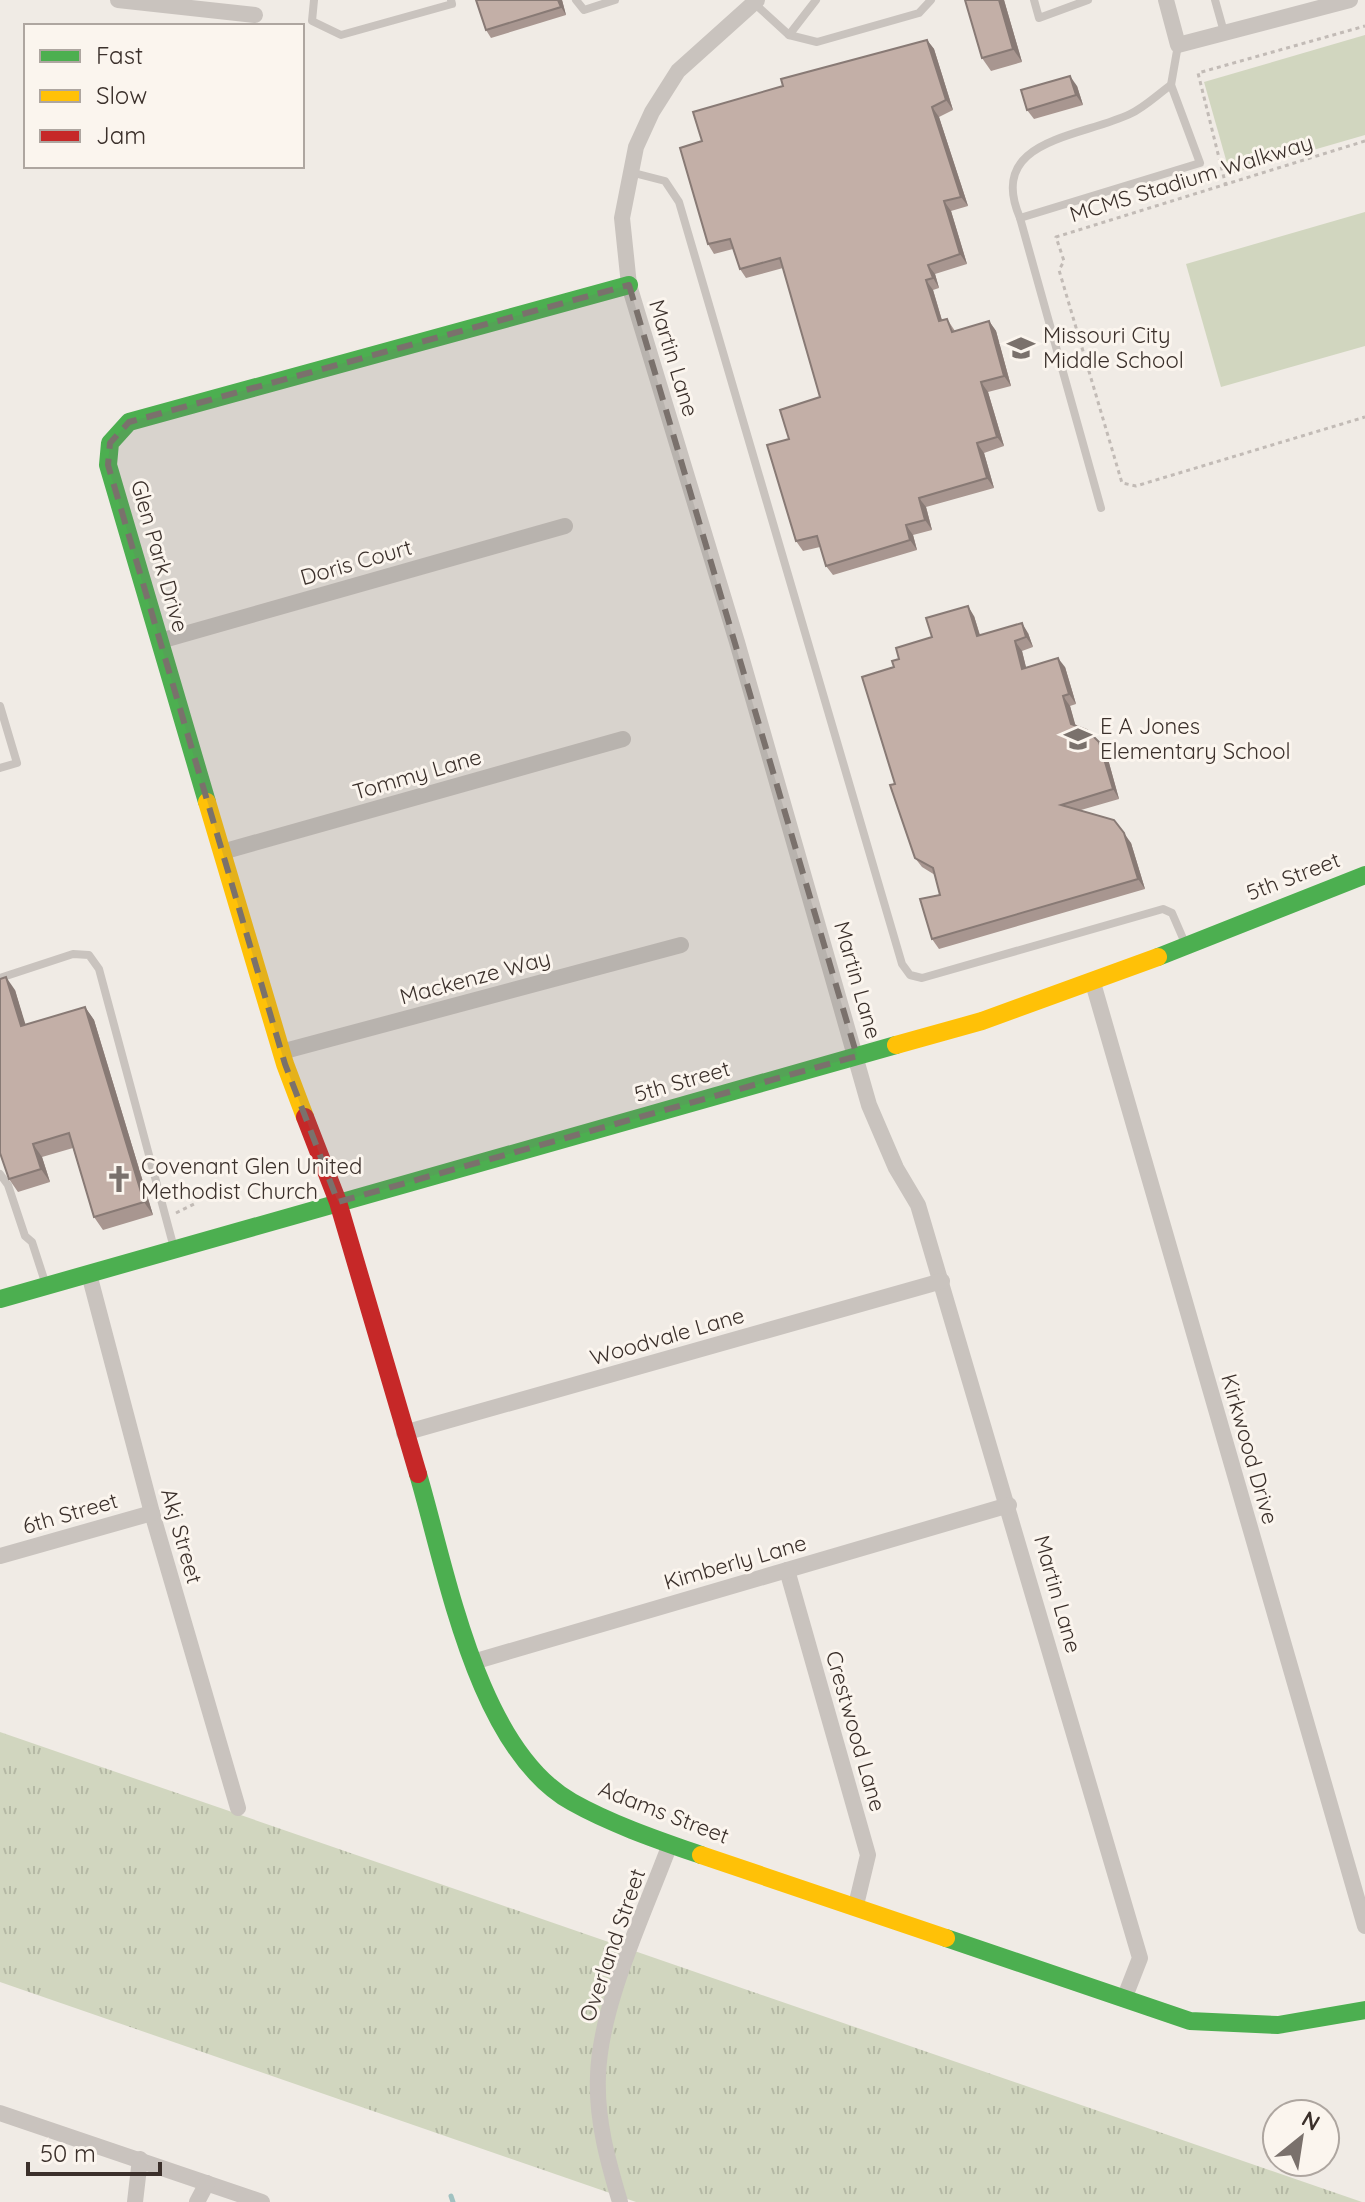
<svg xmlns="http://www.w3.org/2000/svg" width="1365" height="2202" viewBox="0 0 1365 2202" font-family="Quicksand,sans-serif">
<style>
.grass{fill:url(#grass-tufts)}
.park{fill:#d1d6bf}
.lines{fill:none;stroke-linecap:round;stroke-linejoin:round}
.stream{stroke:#a1c2c1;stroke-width:5}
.path{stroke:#c2bbb6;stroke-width:3;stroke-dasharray:4 4;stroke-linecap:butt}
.lane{stroke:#c9c3be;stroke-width:8}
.street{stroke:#c9c3be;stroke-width:16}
.fast{stroke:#4caf50;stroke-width:18}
.slow{stroke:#ffc107;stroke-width:18}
.jam{stroke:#c62828;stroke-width:18}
.wall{fill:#a89690}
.shaded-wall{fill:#887a75}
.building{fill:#c3afa7;stroke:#887a75;stroke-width:2}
.marked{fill:#7a716c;fill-opacity:0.2;stroke:#7a716c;stroke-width:6;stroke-dasharray:16 10;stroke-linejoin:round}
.labels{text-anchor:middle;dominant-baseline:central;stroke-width:6;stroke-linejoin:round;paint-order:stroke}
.street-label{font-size:22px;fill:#3b302b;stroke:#fbf5ee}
.poi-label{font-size:22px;fill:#3b302b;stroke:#fbf5ee;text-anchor:start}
</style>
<defs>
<pattern id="grass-tufts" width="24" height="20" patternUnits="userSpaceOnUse" patternTransform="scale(2)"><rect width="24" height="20" fill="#d1d6bf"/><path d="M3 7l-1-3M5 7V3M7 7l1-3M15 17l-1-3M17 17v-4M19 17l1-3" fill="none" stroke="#b4b8a4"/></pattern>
</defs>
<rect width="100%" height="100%" fill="#f0ebe5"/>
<path class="grass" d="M0,1732l1362,470h-726l-636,-220z"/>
<g class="park">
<path d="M1365,35v100l-135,39 -26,-92z"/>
<path d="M1365,212v134l-144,41 -35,-123z"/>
</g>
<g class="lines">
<path class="stream" d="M451,2196l2,6"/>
<g class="path">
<path d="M1365,141l-309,96 8,24 -5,9 63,213 14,3 229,-69"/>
<path d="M1226,186l-28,-113 167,-47"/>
<path d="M176,1213l18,-9"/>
</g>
<g class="lane">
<path d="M314,0l-2,21 29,14 111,-31 -1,-4"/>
<path d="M576,0l8,10 31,-10"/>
<path d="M1034,0l5,18 49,-18"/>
<path d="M1215,0l9,32"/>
<path d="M754,3l35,32 28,7 102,-29 12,-13"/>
<path d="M789,35l27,-35"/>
<path d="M630,172l35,9 14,21 223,762 8,11 12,3 241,-69 9,4 13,30"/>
<path d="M1020,218c-34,-79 59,-80 110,-104 15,-7 28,-20 41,-29"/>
<path d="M1101,508l-81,-290 180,-55 -29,-78 7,-40"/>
<path d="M0,706l17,57 -17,5"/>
<path d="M0,978l73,-24 16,1 10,14 75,279"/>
<path d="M0,1174l8,11 17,51 7,6 14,43"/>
</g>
<g class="street">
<path d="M118,0l137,15"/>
<path d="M757,0l-79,71 -26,41 -16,35 -14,71 7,67 108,357 132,463 27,63 22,37 222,753 -16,41"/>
<path d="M1166,0l12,45 172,-45"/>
<path d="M160,641l405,-115"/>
<path d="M222,852l401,-113"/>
<path d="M1093,983l272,943"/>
<path d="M281,1052l400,-107"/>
<path d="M89,1274l63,239 86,295"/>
<path d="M404,1433l538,-152"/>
<path d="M0,1556l152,-43"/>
<path d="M787,1570l81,285 -12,50"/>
<path d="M473,1662l536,-157"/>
<path d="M0,2113l262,89"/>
<path d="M135,2202l5,-43"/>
<path d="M197,2202l10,-19"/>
<path d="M620,2202c-12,-40 -24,-83 -22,-126 2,-72 47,-164 72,-232"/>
</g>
<g class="fast">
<path d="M207,802l-99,-337 2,-22 19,-21 500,-137"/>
<path d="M1158,957l207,-82"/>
<path d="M0,1299l896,-254"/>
<path d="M418,1474c29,98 59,275 154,328 39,22 86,38 129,53"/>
<path d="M946,1938l244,83 88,4 87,-15"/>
</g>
<g class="slow">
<path d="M207,802l78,262 20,53"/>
<path d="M896,1045l86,-24 176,-64"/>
<path d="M701,1855l245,83"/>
</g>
<path class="jam" d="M305,1117l33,85 80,272"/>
</g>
<g class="wall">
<path d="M476,0h86l4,15 -75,23 -5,-8z"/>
<path d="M1004,0l18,62 -31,9 -9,-13z"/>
<path d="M927,40l7,9 19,61 -14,7 29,89 -17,5 16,53 -32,10 4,14 -6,2 9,30 5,-1 8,12 34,-10 7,10 15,55 -23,6 16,54 -20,7 10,35 -68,19 6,23 -19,5 4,15 -84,25 -7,-9 -6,-19 -17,4 -7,-10 -7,-102 31,-42 -37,-129 -37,10 -6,-9 -7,-20 -19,5 -6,-10 -6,-103 81,-55z"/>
<path d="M1077,86l6,19 -49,14 -7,-9z"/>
<path d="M974,616l6,19 48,-2 5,14 -11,4 4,17 39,-1 11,37 -6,2 5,19 24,17 7,10 13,47 -38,11 50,33 14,46 -206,60 -7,-10 8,-44 -5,-20 -13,-8 -7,-9 -20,-74 -1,-117 5,-8 33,-22z"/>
<path d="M15,990l10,35 60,-18 9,13 59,195 -50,15 -9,-13 -21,-69 -31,9 8,25 -32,10 -9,-13z"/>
</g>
<g class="shaded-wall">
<path d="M558,0h4l4,15 -5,-8z"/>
<path d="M999,0h5l18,62 -9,-13z"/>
<path d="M927,40l7,9 19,61 -7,-10z"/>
<path d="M1070,76l7,10 6,19 -7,-10z"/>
<path d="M932,107l7,10 29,89 -7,-9z"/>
<path d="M944,201l7,10 16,53 -7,-10z"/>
<path d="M928,265l7,9 4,14 -6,-10z"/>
<path d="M926,280l7,10 12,41 -6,-10z"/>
<path d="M989,321l7,10 15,55 -7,-10z"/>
<path d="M981,382l7,10 16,54 -7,-9z"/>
<path d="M977,443l7,10 10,35 -7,-10z"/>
<path d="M919,498l7,9 6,23 -7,-10z"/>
<path d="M906,525l7,10 4,15 -7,-10z"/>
<path d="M968,606l6,10 9,30 -6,-10z"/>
<path d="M1022,623l6,10 5,14 -7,-10z"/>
<path d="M1015,641l7,10 7,28 -7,-10z"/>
<path d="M1058,658l7,9 11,37 -7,-10z"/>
<path d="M1063,696l7,10 8,28 -7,-10z"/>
<path d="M1099,742l7,10 13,47 -6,-10z"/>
<path d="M1124,833l7,10 14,46 -7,-10z"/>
<path d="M6,977l9,13 15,49 -9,-13z"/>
<path d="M85,1007l9,13 59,195 -9,-13z"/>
<path d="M33,1144l9,13 8,25 -9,-13z"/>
</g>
<g class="building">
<path d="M476,0h82l3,7 -75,23z"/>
<path d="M965,0h34l14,49 -31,9z"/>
<path d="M927,40l19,60 -14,7 29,90 -17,4 16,53 -32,11 5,13 -7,2 13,41 8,-2 5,13 37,-11 15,55 -23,6 16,55 -20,6 10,35 -68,20 6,22 -19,5 4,15 -84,26 -9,-30 -21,5 -29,-96 22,-6 -9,-29 40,-13 -40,-139 -40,11 -10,-30 -22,5 -28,-96 22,-7 -9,-29 90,-26 -2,-7z"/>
<path d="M1070,76l6,19 -49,15 -6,-20z"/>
<path d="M968,606l9,30 45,-13 4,14 -11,4 7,28 36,-11 11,36 -6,2 8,28 16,6 12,12 14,47 -52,16 53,15 10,13 14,46 -206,60 -12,-40 20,-4 -7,-27 -18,-10 -25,-73 5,-1 -33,-107 32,-10 -2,-6 7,-2 -3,-11 36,-11 -6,-19z"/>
<path d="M6,977l15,49 64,-19 59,195 -50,15 -25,-84 -36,11 8,25 -32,10 -9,-26v-174z"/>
</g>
<path class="marked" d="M629,285l228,771 -519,146 -53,-138 -177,-599 2,-22 19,-21z"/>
<defs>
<g id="school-bare" transform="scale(2.16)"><path d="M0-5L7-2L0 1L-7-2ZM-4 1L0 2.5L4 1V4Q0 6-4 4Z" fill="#7a716c" stroke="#fbf5ee" stroke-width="2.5" paint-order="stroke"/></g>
<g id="church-bare" transform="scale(2.16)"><path d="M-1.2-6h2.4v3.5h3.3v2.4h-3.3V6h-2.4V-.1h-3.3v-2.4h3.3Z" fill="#7a716c" stroke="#fbf5ee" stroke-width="2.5" paint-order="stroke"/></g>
</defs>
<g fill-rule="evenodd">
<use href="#school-bare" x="1021" y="348"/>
<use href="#school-bare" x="1078" y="739"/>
<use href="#church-bare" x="119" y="1179"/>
</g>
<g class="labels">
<g class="street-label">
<text transform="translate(1191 178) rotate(-17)">MCMS Stadium Walkway</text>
<text transform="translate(674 358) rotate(73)">Martin Lane</text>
<text transform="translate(160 556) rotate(74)">Glen Park Drive</text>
<text transform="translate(356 562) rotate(-16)">Doris Court</text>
<text transform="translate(417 774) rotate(-16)">Tommy Lane</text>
<text transform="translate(1293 876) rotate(-21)">5th Street</text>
<text transform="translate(475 977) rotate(-15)">Mackenze Way</text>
<text transform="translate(858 980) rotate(74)">Martin Lane</text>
<text transform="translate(682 1081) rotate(-16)">5th Street</text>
<text transform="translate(667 1336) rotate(-16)">Woodvale Lane</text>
<text transform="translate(1250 1449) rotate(74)">Kirkwood Drive</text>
<text transform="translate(70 1513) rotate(-16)">6th Street</text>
<text transform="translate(182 1536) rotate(74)">Akj Street</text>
<text transform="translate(735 1562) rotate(-16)">Kimberly Lane</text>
<text transform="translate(1058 1594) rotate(74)">Martin Lane</text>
<text transform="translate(856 1731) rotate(74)">Crestwood Lane</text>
<text transform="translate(664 1812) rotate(21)">Adams Street</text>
<text transform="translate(612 1945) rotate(-71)">Overland Street</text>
</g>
<g class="poi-label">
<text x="1043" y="335">Missouri City<tspan x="1043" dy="25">Middle School</tspan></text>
<text x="1100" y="726">E A Jones<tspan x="1100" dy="25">Elementary School</tspan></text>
<text x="141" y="1166">Covenant Glen United<tspan x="141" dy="25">Methodist Church</tspan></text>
</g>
</g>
<rect x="24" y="24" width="280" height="144" fill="#fbf5ee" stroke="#aea6a0" stroke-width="2"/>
<rect x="40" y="50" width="40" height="12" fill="#4caf50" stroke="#aea6a0" stroke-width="2"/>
<text x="96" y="64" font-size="24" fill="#3b302b">Fast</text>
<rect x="40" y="90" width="40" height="12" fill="#ffc107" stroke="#aea6a0" stroke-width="2"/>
<text x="96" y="104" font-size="24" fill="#3b302b">Slow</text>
<rect x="40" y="130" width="40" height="12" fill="#c62828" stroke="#aea6a0" stroke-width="2"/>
<text x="96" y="144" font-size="24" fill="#3b302b">Jam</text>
<g transform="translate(1301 2138) rotate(30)"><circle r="38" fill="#fbf5ee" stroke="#aea6a0" stroke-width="2"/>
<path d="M0-6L14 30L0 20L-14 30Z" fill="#7a716c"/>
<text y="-12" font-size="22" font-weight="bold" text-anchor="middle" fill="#3b302b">N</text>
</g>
<path d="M28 2162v12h132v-12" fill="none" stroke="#3b302b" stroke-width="4"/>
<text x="40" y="2162" font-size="24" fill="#3b302b" stroke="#fbf5ee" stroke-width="6" paint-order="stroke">50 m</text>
</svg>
